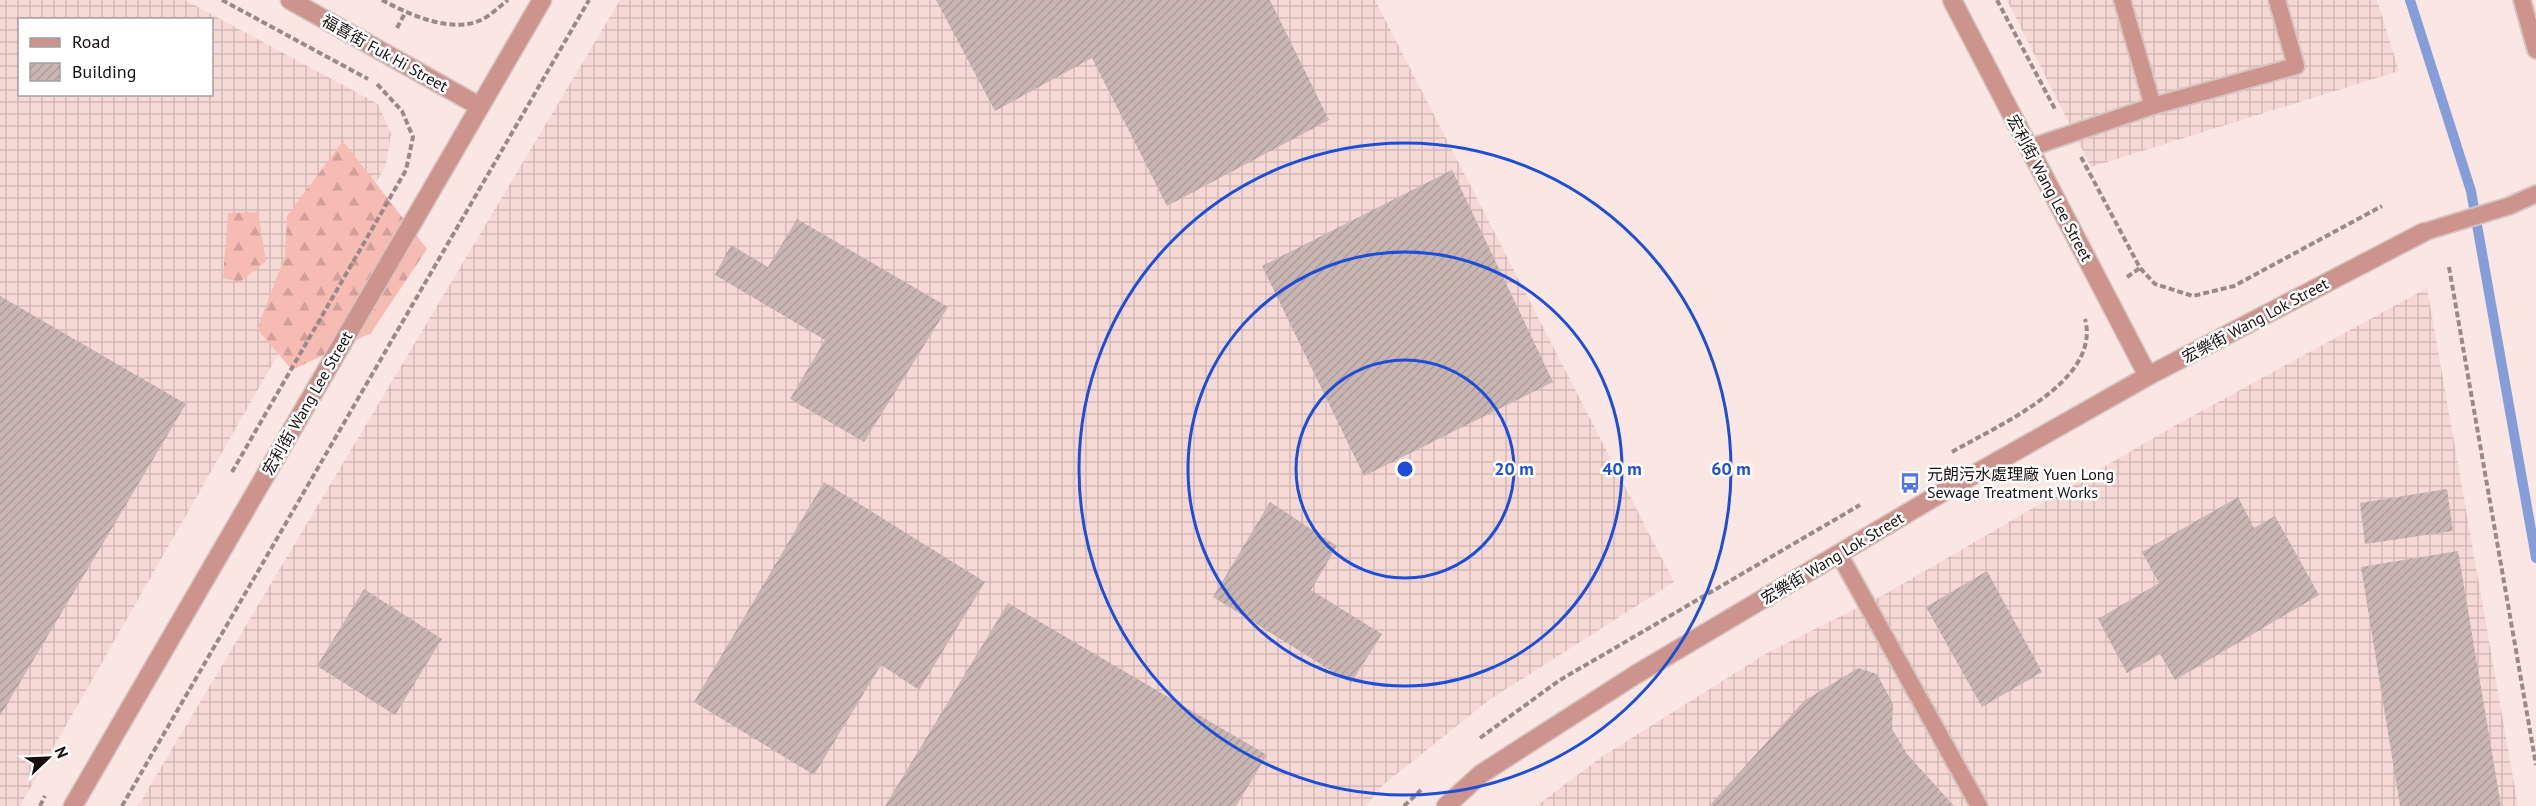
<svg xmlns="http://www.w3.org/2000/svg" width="2536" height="806" viewBox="0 0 2536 806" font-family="'PT Sans','Noto Sans TC',sans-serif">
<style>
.industrial{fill:url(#industrial-grid);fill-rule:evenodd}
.forest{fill:url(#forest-firs)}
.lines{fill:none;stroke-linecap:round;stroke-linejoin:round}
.stream{stroke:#859eda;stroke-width:10}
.building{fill:url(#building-hatch)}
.service-casing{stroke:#d6c4c1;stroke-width:20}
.minor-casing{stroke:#d6c4c1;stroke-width:21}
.tertiary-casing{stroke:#d6c4c1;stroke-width:21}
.path{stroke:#998a88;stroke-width:4;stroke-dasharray:6 3;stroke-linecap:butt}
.service{stroke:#cc948d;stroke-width:16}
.minor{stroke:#cc948d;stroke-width:18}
.tertiary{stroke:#cc948d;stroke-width:18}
.ring{fill:none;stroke:#1d4ed8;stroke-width:3}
.labels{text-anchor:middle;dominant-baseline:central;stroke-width:5;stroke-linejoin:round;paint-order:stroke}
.street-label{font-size:16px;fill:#160f0e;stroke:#fff}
.poi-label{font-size:16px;fill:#160f0e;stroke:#fff;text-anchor:start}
.centre{fill:#1d4ed8;stroke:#fff;stroke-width:3}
.ring-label{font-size:18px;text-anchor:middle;font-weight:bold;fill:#1d4ed8;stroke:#fff;stroke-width:5;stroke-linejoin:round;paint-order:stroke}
</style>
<defs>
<pattern id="industrial-grid" width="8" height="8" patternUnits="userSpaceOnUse" patternTransform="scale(1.5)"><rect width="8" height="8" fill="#f6d9d5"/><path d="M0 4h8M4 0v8" fill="none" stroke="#d2b9b6"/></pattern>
<pattern id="forest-firs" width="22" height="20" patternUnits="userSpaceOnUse" patternTransform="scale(1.5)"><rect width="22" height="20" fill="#f6bcb4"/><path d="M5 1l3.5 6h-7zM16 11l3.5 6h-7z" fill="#d2a09a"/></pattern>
<pattern id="building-hatch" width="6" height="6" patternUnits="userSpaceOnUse" patternTransform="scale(1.5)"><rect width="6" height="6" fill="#c9b6b3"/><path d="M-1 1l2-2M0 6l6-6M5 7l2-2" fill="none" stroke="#ac9b99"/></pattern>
</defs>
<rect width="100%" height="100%" fill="#fae6e3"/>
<g class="industrial">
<path d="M0,0h185l193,104 13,30 -5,31 -366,641h-20zM20,20h192v74h-192z"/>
<path d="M620,0h755l299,582 -185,118 -106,85 -17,21h-1228z"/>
<path d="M2007,0h370l22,71 -308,96z"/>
<path d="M2427,288l91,518h-982l67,-50 164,-103 120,-60 289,-168z"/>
</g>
<g class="forest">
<path d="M343,141l84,108 -56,84 -79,37 -35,-41 28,-73 2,-40z"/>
<path d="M258,212l8,49 -26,21 -17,-4 5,-65z"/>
</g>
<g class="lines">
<path class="stream" d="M2410,0l61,191 65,367"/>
</g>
<g class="building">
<path d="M936,0h334l59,120 -162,86 -75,-148 -97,53z"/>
<path d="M1452,170l101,212 -189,94 -102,-210z"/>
<path d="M797,219l151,88 -84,135 -74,-43 35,-59 -110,-65 16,-30 37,22z"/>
<path d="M0,296l186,108 -186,312z"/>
<path d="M824,482l161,100 -66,108 -38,-25 -67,110 -120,-73z"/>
<path d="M2447,489l6,42 -88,13 -5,-41z"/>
<path d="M2238,497l16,31 21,-12 44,79 -144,85 -15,-26 -33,19 -29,-54 61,-36 -17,-31z"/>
<path d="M1270,502l67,44 -26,44 71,44 -31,49 -138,-86z"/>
<path d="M2458,551l43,255h-101l-39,-239z"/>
<path d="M1987,571l55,101 -60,35 -56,-100z"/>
<path d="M364,589l78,50 -47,76 -78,-49z"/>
<path d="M1008,603l259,152 -31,51h-351z"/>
<path d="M1858,668l19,6 16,30 -1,25 15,25 47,52h-245l95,-105z"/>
</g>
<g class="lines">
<g class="service-casing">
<g id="service">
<path d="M2122,0l31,106"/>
<path d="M2522,0l14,50"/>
<path d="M2029,148l124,-42 143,-40 -19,-66"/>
<path d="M2424,232l85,-26 27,-12"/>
<path d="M1839,554l140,252"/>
</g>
</g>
<g class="minor-casing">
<path id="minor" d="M2148,376l276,-144"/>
</g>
<g class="tertiary-casing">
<g id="tertiary">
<path d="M290,0l189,106"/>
<path d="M73,806l469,-806"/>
<path d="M1446,806l35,-32 154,-99 296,-176 217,-123 -196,-376"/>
</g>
</g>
<g class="path">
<path d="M222,0l146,79"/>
<path d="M382,0c26,14 69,34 99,20 9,-4 18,-13 27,-20"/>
<path d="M1997,0l59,111"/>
<path d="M397,28l8,-15"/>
<path d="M2081,157l59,111 15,16 38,12 41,-10 148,-80"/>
<path d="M2449,267l87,498"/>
<path d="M2127,277l13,-9"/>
<path d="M1952,452c44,-26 150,-70 133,-133"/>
<path d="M232,472l174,-302 7,-33 -11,-26 -25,-27"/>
<path d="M1480,738l80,-58 300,-175"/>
<path d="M40,806l5,-10"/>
<path d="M122,806l467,-806"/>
<path d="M1404,806l17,-16"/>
</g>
<use href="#service" class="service"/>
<use href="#minor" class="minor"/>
<use href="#tertiary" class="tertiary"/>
</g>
<g class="ring">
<circle cx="1405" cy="469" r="109"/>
<circle cx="1405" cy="469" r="217"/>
<circle cx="1405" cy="469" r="326"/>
</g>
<defs>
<g id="bus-bare" transform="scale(1.62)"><path d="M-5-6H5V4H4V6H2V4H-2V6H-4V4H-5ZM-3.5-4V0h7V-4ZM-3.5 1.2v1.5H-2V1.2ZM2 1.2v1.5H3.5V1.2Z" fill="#4e75e9" stroke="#fff" stroke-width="2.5" paint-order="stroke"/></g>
</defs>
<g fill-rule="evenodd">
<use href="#bus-bare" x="1910" y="483"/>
</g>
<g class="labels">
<g class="street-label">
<text transform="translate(385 53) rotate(29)">福喜街 Fuk Hi Street</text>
<text transform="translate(2050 188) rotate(62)">宏利街 Wang Lee Street</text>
<text transform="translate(2255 320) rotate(-28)">宏樂街 Wang Lok Street</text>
<text transform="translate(307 403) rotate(-60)">宏利街 Wang Lee Street</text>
<text transform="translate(1832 558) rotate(-31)">宏樂街 Wang Lok Street</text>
</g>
<g class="poi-label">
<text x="1927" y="474">元朗污水處理廠 Yuen Long<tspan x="1927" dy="18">Sewage Treatment Works</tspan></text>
</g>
</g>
<circle cx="1405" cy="469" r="9" class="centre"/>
<g class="ring-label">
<text x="1514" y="475">20 m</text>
<text x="1622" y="475">40 m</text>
<text x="1731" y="475">60 m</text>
</g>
<rect x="18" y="18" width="195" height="78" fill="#ffffff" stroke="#a29f9f" stroke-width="1.5"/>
<rect x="30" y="38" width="30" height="9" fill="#cc948d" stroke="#a29f9f" stroke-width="1.5"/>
<text x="72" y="48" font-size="18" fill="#160f0e">Road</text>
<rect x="30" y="63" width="30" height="18" fill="url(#building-hatch)" stroke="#a29f9f" stroke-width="1.5"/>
<text x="72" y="78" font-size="18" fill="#160f0e">Building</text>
<g transform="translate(48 758) rotate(67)" stroke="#ffffff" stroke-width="4.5" paint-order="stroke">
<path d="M0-4.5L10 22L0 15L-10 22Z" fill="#160f0e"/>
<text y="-9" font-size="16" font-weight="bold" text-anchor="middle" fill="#160f0e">N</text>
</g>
</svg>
